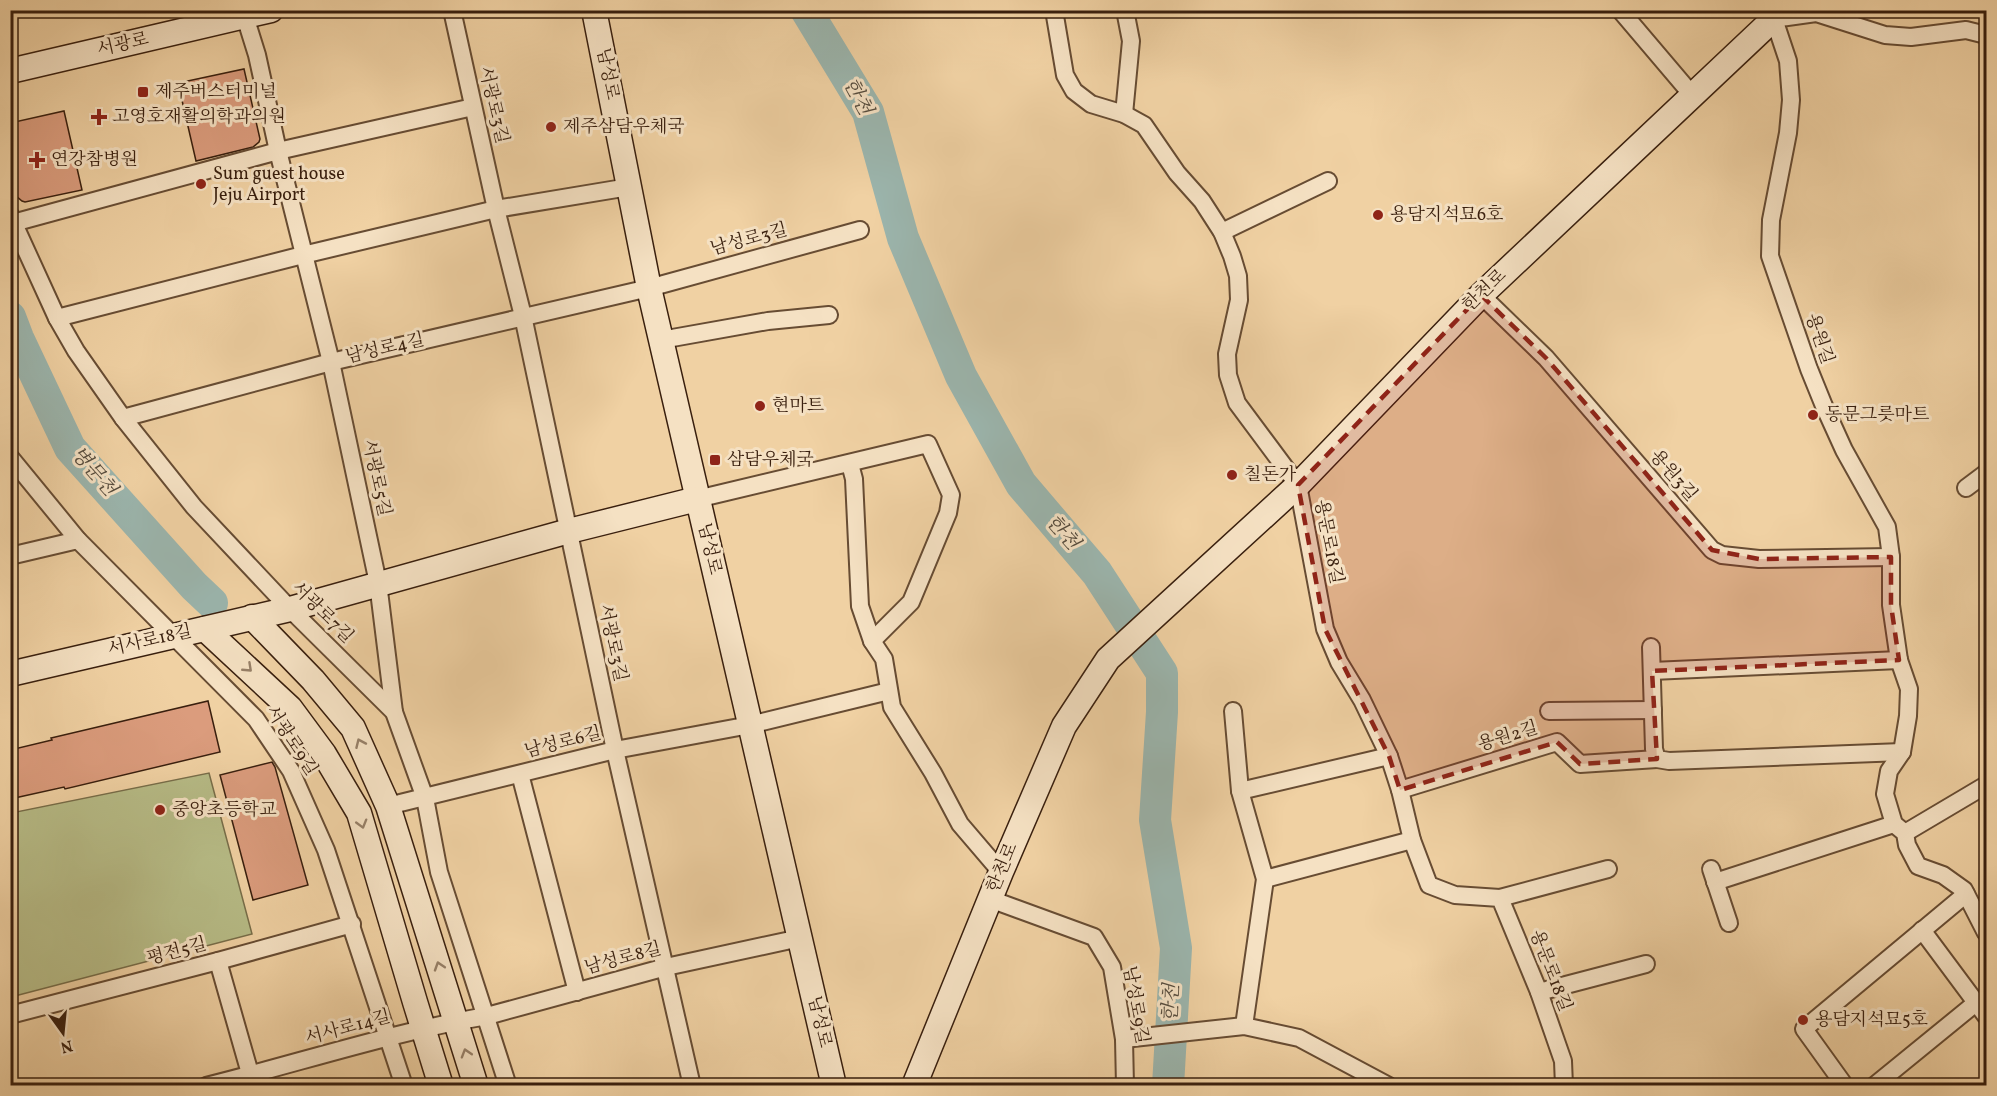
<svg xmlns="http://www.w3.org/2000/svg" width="1997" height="1096" viewBox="0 0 1997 1096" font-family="Vollkorn,'Noto Serif KR',serif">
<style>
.green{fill:#b7bc87;stroke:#786e4a;stroke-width:1.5}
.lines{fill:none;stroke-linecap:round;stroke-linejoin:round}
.river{stroke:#9bb5ad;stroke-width:32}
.building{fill:#db9c7d;stroke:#391f0e;stroke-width:1.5}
.street-casing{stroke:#674c33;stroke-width:20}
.secondary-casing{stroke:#391f0e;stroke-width:27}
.street{stroke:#f5e1c3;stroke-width:16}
.secondary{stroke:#f5e1c3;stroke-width:24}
.oneway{stroke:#978068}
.marked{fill:#8f2418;fill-opacity:0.2;stroke:#8f2418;stroke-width:4.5;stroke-dasharray:12 8;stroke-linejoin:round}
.poi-dot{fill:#8f2418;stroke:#f5e1c3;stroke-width:2}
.labels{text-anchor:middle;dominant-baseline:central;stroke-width:6;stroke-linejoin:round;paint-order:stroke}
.street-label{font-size:18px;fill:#391f0e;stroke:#f5e1c3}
.poi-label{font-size:18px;fill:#391f0e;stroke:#f5e1c3;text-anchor:start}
.water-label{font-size:20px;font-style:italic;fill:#564c3e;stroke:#f5e1c3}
</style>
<rect width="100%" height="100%" fill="#f0d1a3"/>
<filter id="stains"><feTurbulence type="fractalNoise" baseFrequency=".00333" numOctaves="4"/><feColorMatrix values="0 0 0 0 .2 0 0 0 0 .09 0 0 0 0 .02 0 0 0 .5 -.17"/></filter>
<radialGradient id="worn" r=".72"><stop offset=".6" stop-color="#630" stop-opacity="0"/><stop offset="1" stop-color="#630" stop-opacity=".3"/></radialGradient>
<path class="green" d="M209,773l43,161 -241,63v-184z"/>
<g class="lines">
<g class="river">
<path d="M806,10l62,102 35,126 58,138 60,108 76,89 65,100v39l-7,108 21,128 -8,138"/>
<path d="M10,317l8,21 52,110 124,138 18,17"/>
</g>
</g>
<g class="building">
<path d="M244,69l16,70 -1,3 -6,5 -57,14 -18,-78z"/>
<path d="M64,111l18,79 -57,12 -3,-1 -7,-6 -5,-12v-60z"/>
<path d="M208,701l12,51 -155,37 -1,-2 -54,12v-49l42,-10 -1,-2z"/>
<path d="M272,762l3,5 33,118 -55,15 -33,-125z"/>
</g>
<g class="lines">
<g class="street-casing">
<g id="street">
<path d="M243,10l14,45 21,96 53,211 47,221 16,129"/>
<path d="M452,10l44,199 27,107 92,434 77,336"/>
<path d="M1054,10l11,65 9,16 17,13 33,10 20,11 33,48 25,28 20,31 10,24 6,20 1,24 -12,54 1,21 9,28 61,82 27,144 14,33 23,38 27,56 11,34 12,50 17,45 26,10 45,3 39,94 24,69 1,25"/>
<path d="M1620,10l73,86"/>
<path d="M1774,19l14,42 3,39 -3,33 -17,87 -1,36 39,113 15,37 20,44 43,77 4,30v48l8,55 10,29 -1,27 -6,36 -13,19 -4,23 9,30 11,9 2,12 11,21 25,9 21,15 22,43"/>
<path d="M1774,19l42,-6 69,22 26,2 55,-7 20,5"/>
<path d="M1124,114l7,-73 -6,-31"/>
<path d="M10,215l47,103 19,33 47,67 71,89 96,102 104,103 31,86 14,74 69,214"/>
<path d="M13,223l265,-72 195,-44"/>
<path d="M1222,232l106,-51"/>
<path d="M1481,295l65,63 166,192 10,5 37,4 132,-2"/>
<path d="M57,318l246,-63 193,-46 133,-22"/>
<path d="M661,340l107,-19 61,-6"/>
<path d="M123,418l208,-56 318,-74 211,-58"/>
<path d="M10,457l68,83 178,179 35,52 35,79 78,236"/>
<path d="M850,464l4,15 6,127 12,35 12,18 8,48 41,66 27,51 41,48"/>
<path d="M1966,488l20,-15"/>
<path d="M697,499l231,-55 23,51 -3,18 -37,89 -39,39"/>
<path d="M10,556l68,-16"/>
<path d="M1651,647l3,102 3,10 12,2 233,-9"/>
<path d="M1652,671l247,-11"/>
<path d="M1233,711l7,80 25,88 -21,147"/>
<path d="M1549,711l104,-1"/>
<path d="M520,774l57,218"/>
<path d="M1400,790l157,-48 23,22 77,-5"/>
<path d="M1240,791l149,-35"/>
<path d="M388,806l227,-56 135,-25 139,-34"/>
<path d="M1905,833l81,-48"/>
<path d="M1711,869l18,54"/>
<path d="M1265,879l147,-39"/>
<path d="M1715,882l179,-58"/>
<path d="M1500,898l108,-29"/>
<path d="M990,899l104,38 18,30 12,72 1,47"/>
<path d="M1922,930l64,86"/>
<path d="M218,961l35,123"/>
<path d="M1539,992l107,-28"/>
<path d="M10,1015l208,-54 134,-37"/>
<path d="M1124,1039l120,-13 55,12 90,48"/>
<path d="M206,1086c93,-23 186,-54 281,-70l179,-49 134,-29"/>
<path d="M1845,1086l-41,-57 162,-135"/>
<path d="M1874,1086l103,-84"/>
</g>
</g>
<g class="secondary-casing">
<g id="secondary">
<path d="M594,10l55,278 185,798"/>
<path d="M10,71l261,-61"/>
<path d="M252,617l61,63 40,48 35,78 88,280"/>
<path d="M205,629l85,79 34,46 35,59 56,189 26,84"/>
<path d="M10,674l280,-65 279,-78 128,-32"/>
<path d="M914,1086l87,-214 63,-146 44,-67 190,-174 183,-190 302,-285"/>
</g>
</g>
<use href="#street" class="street"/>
<use href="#secondary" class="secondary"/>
</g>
<defs><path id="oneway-chevron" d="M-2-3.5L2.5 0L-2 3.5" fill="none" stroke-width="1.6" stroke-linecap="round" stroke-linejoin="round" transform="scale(1.5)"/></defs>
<g class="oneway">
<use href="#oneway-chevron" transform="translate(248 668) rotate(43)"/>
<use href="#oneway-chevron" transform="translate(360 743) rotate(-114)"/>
<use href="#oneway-chevron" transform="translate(362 824) rotate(74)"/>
<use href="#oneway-chevron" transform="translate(439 966) rotate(-108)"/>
<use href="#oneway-chevron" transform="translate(466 1053) rotate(-107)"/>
</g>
<path class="marked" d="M1481,295l65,63 166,192 47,9 132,-2v48l8,55 -247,11 5,88 -77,5 -23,-22 -157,48 -11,-34 -64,-127 -27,-144z"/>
<g class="poi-dot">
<rect x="137" y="86" width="12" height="12" rx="3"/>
<path d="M96 108h6v6h6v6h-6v6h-6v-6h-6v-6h6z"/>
<circle cx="551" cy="127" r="6"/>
<path d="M34 151h6v6h6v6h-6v6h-6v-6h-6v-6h6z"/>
<circle cx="201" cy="184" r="6"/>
<circle cx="1378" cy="215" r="6"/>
<circle cx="760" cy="406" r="6"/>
<circle cx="1813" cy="415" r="6"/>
<rect x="709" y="454" width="12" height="12" rx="3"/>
<circle cx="1232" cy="475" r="6"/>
<circle cx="160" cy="810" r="6"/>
<circle cx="1803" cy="1020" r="6"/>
</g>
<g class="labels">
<g class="street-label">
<text transform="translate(123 45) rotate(-13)">서광로</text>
<text transform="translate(607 74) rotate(79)">남성로</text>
<text transform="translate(493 105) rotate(77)">서광로3길</text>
<text transform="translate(749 240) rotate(-15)">남성로3길</text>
<text transform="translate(1485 291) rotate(-44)">한천로</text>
<text transform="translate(1819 339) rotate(71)">용원길</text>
<text transform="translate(385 349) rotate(-13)">남성로4길</text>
<text transform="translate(1673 476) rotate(49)">용원3길</text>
<text transform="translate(376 478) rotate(78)">서광로5길</text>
<text transform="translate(1328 542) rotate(79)">용문로18길</text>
<text transform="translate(709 549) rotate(77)">남성로</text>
<text transform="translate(322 613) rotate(45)">서광로7길</text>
<text transform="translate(150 641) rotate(-13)">서사로18길</text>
<text transform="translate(612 643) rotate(78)">서광로3길</text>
<text transform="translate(1508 737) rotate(-17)">용원2길</text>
<text transform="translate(291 741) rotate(57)">서광로9길</text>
<text transform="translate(563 743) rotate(-14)">남성로6길</text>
<text transform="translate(1003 868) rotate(-67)">한천로</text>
<text transform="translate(177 952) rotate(-15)">평전5길</text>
<text transform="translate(623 959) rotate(-15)">남성로8길</text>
<text transform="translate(1550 971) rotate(69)">용문로18길</text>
<text transform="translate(1135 1005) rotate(80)">남성로9길</text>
<text transform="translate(819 1022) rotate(77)">남성로</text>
<text transform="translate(348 1028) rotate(-15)">서사로14길</text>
</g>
<g class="poi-label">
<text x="155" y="92">제주버스터미널</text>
<text x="112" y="117">고영호재활의학과의원</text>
<text x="563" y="127">제주삼담우체국</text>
<text x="51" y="160">연강참병원</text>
<text x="213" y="174">Sum guest house<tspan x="213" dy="21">Jeju Airport</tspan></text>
<text x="1390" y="215">용담지석묘6호</text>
<text x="772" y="406">현마트</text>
<text x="1825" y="415">동문그릇마트</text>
<text x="727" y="460">삼담우체국</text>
<text x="1244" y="475">칠돈가</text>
<text x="172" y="810">중앙초등학교</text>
<text x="1815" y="1020">용담지석묘5호</text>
</g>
<g class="water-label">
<text transform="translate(857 97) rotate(62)">한천</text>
<text transform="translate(93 472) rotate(49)">병문천</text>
<text transform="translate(1062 533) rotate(49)">한천</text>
<text transform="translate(1172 1003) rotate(-87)">한천</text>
</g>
</g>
<rect width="1997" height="1096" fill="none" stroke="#f0d1a3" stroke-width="36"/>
<rect x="12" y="12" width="1973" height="1072" fill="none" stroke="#391f0e" stroke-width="3"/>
<rect x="18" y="18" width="1961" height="1060" fill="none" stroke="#391f0e" stroke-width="1.5"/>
<g transform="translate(63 1033) rotate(165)" stroke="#f5e1c3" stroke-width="4.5" paint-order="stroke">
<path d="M0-4.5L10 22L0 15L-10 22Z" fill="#391f0e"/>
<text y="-9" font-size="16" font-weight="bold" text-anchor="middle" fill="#391f0e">N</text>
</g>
<rect width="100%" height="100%" filter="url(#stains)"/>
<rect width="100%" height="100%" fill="url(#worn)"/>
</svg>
